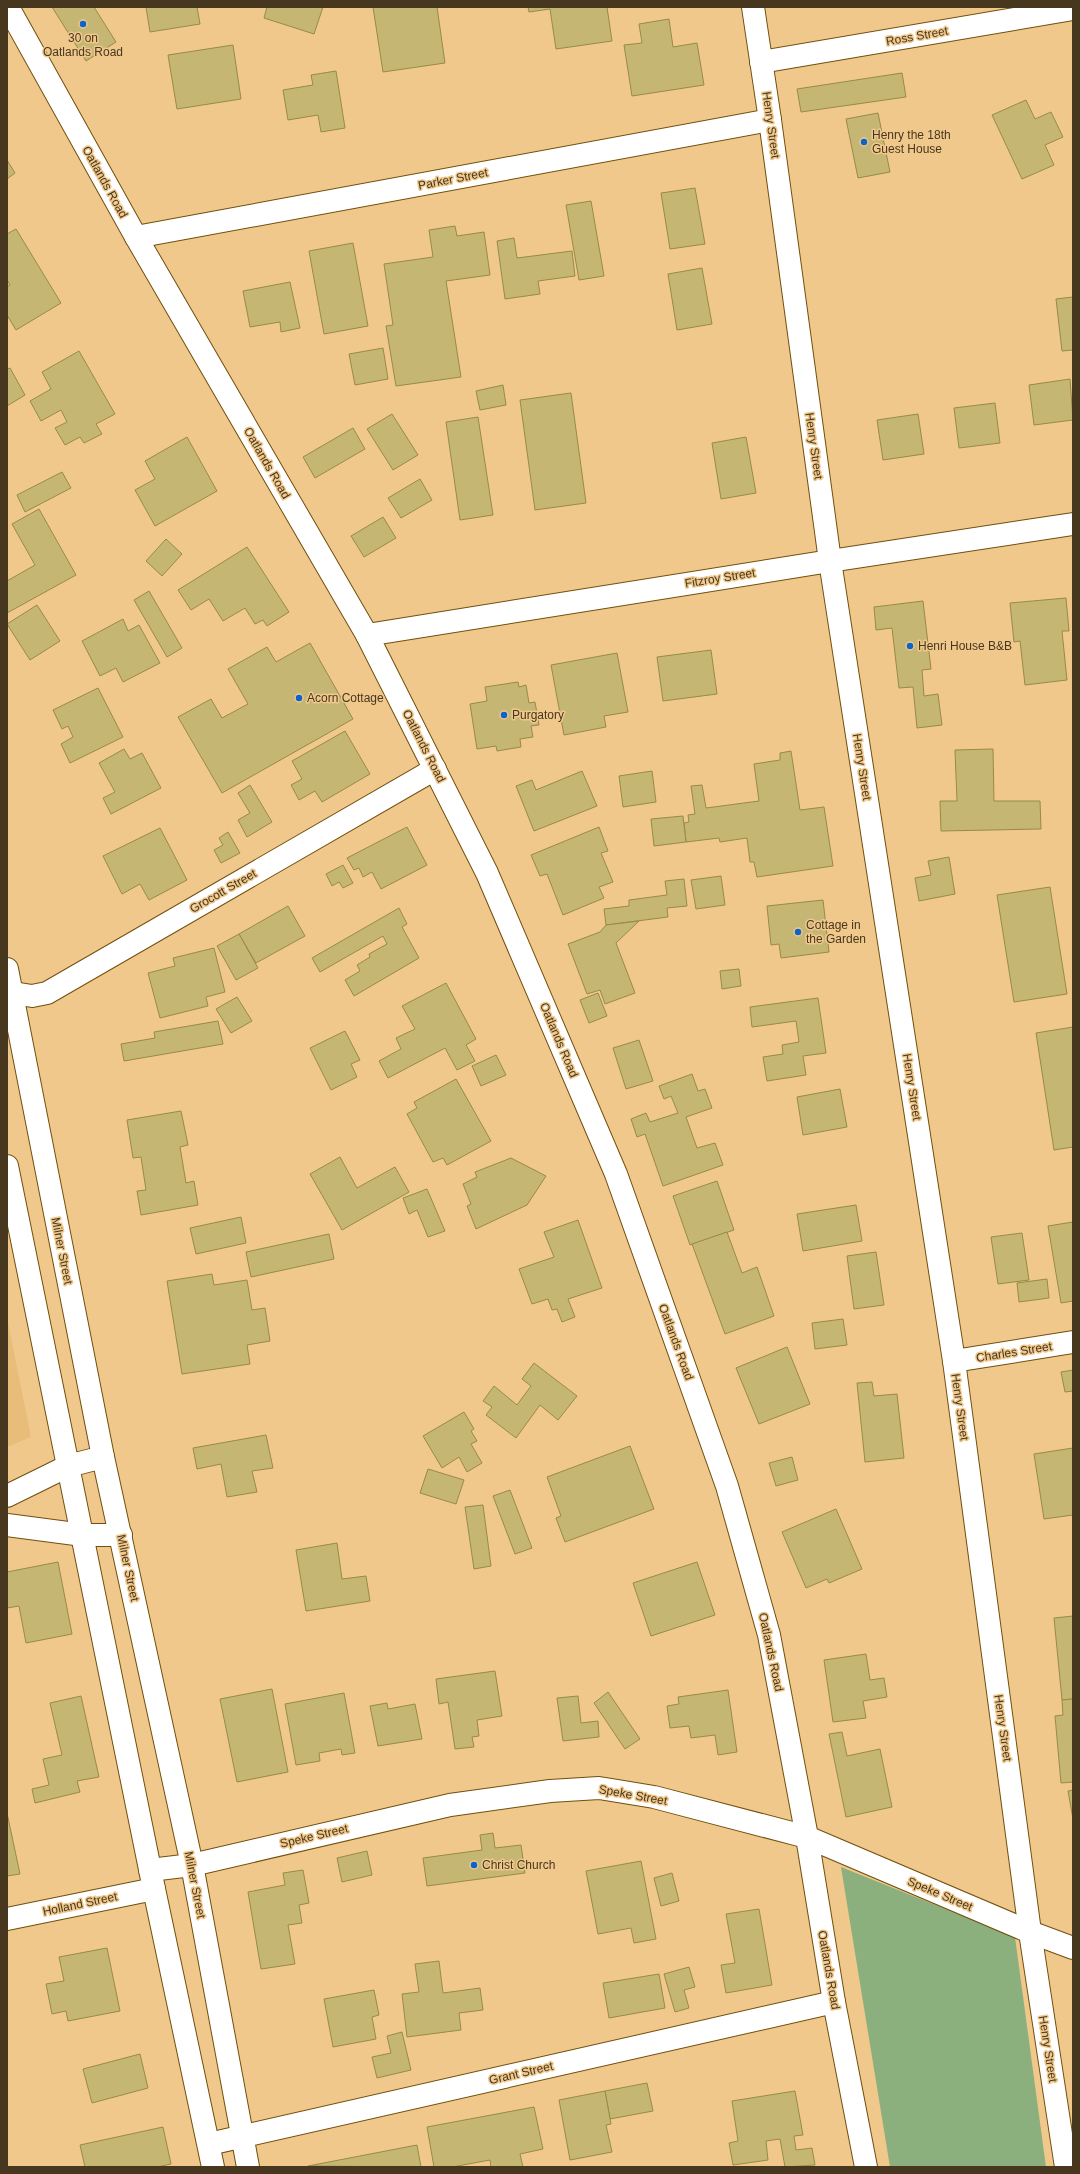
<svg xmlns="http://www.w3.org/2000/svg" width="1080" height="2174" viewBox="0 0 1080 2174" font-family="Helvetica,sans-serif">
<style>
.built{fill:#e8bc79}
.green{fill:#8bb07d}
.building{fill:#c5b673;stroke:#988a48}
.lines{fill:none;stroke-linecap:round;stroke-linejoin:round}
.minor-casing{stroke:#714f0d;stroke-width:24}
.minor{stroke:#fff;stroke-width:22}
.poi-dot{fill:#0c63cc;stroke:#f0c88c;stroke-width:1.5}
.labels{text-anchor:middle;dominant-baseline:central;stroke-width:3;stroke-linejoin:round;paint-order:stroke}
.street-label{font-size:12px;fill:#47371e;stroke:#f0c88c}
.poi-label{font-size:12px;fill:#47371e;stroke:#f0c88c;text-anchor:start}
</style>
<rect width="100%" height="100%" fill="#f0c88c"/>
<path class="built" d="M7,1318l24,119 -24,10z"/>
<path class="green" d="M841,1867l174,70 31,230h-156z"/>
<g class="building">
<path d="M52,7h42l22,35 -30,19z"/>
<path d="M146,7h51l3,17 -50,8z"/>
<path d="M267,7h56l-9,27 -50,-16z"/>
<path d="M373,7h64l8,56 -62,9z"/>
<path d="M528,7h79l5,34 -56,8 -6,-40 -21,3z"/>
<path d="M669,19l4,28 24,-4 7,42 -72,11 -8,-51 18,-2 -3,-19z"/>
<path d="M233,45l8,54 -64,10 -9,-54z"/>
<path d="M336,71l9,57 -24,4 -3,-17 -30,5 -5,-30 30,-5 -2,-10z"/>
<path d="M902,73l4,24 -105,15 -4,-23z"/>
<path d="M1026,100l9,19 16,-7 12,25 -18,8 9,20 -32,14 -30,-64z"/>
<path d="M878,113l12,59 -32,6 -12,-59z"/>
<path d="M7,160l8,13 -8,6z"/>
<path d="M695,188l10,56 -35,5 -9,-56z"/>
<path d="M591,201l13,75 -25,4 -13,-75z"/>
<path d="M455,226l2,10 27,-4 6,43 -44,6 15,96 -65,9 -10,-60 7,-1 -9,-61 49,-7 -4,-27z"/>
<path d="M16,229l45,74 -45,27 -9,-15v-28l3,-2 -3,-5v-46z"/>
<path d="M514,238l3,20 55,-7 3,25 -37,5 2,13 -35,5 -8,-58z"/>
<path d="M353,243l15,83 -44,8 -15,-83z"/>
<path d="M702,268l10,56 -35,6 -9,-56z"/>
<path d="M290,282l10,46 -19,4 -1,-10 -30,5 -7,-36z"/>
<path d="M1073,297v53l-11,1 -6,-52z"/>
<path d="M383,348l5,31 -33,6 -6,-31z"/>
<path d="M79,351l36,63 -19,10 6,10 -18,9 -4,-6 -15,8 -10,-17 12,-6 -6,-12 -20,11 -11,-20 21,-12 -9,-17z"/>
<path d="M10,368l15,27 -18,11v-37z"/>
<path d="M1070,379l3,41 -39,5 -5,-40z"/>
<path d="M503,385l3,20 -26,5 -4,-19z"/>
<path d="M571,393l15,110 -51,7 -15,-110z"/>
<path d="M995,403l5,40 -41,5 -5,-40z"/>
<path d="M392,414l26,41 -25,15 -26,-41z"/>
<path d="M918,414l6,40 -41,6 -6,-40z"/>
<path d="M478,417l15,98 -33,5 -14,-98z"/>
<path d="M353,428l12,21 -50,29 -12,-21z"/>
<path d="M187,437l30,54 -62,35 -20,-36 20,-11 -10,-18z"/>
<path d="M746,437l10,56 -35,6 -9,-56z"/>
<path d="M62,472l9,16 -46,24 -8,-17z"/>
<path d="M420,479l12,21 -31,18 -13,-20z"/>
<path d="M39,509l37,66 -69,38v-32l28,-16 -23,-41z"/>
<path d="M383,517l13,21 -32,19 -13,-21z"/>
<path d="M166,539l16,15 -20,22 -16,-15z"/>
<path d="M247,547l42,65 -22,14 -4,-6 -8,4 -10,-16 -22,13 -14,-22 -18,11 -13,-20z"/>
<path d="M149,591l33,57 -15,9 -33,-57z"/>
<path d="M1066,598l3,33h-7l5,49 -42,5 -5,-44 -6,1 -4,-39z"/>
<path d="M923,601l8,68 -9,1 2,26 14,-2 4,31 -25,3 -4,-41 -14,1 -7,-60 -16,2 -2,-23z"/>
<path d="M37,605l23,36 -30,19 -23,-36z"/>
<path d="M123,619l5,12 11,-6 21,38 -37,19 -7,-14 -16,8 -18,-35z"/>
<path d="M310,643l43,76 -131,74 -44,-76 33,-18 11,19 26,-14 -20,-35 39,-22 9,15z"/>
<path d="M711,650l6,44 -54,7 -6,-44z"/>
<path d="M617,653l11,59 -24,4 2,11 -42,8 -13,-70z"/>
<path d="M518,682l1,5 7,-2 3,18 6,-1 4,23 -8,1 2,11 -13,2 1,8 -24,4 -1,-5 -19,3 -7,-45 17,-3 -2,-14z"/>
<path d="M98,688l25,49 -53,26 -9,-19 12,-7 -5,-11 -6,3 -9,-19z"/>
<path d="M345,731l25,43 -48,28 -7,-11 -16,9 -8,-15 11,-6 -10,-18z"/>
<path d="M124,749l6,10 12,-6 19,35 -50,26 -8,-16 12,-6 -16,-29z"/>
<path d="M993,749l1,52h46l1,28 -100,2 -1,-30h17l-2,-51z"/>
<path d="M791,751l9,59 24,-3 9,59 -76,11 -3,-15h-4l-3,-24 -27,4 -1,-4 -33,4 -2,-19 5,-1 -1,-7 7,-1 -4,-28 11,-1 4,23 53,-7 -5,-37 26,-4v-7z"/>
<path d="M582,771l15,35 -63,25 -18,-45 16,-6 4,10z"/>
<path d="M652,771l4,31 -33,5 -4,-31z"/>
<path d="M250,785l22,37 -25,15 -9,-17 12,-7 -12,-20z"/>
<path d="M683,816l3,26 -32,4 -3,-27z"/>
<path d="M407,827l20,38 -46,24 -9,-17 -9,5 -4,-9 -5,2 -7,-12z"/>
<path d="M599,827l9,24 -7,2 12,29 -14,5 5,11 -41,17 -16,-41 -7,2 -9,-21z"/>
<path d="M160,828l27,52 -38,20 -9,-16 -18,10 -19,-38z"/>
<path d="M228,832l12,21 -19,10 -7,-13 9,-5 -4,-7z"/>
<path d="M949,857l6,37 -36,7 -4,-23 16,-3 -3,-14z"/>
<path d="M343,865l10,18 -10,5 -4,-6 -7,4 -6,-12z"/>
<path d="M721,876l4,29 -29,4 -5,-29z"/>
<path d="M684,879l3,27 -20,2 1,9 -62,8 -2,-16 25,-3v-6l38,-5 -2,-14z"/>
<path d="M1050,887l17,107 -53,8 -17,-107z"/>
<path d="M823,900l6,52 -48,6 -2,-14 -8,1 -4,-39z"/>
<path d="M288,906l17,30 -49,27 -17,-29z"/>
<path d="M399,908l8,16 -5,3 17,31 -65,38 -9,-16 15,-9 -3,-6 13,-8 -1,-3 18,-10 -4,-8 -63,36 -8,-14z"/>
<path d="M639,921l-23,22 19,50 -30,11 -5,-14 -13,4 -19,-50 32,-12 6,-7z"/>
<path d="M239,934l19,34 -22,12 -19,-34z"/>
<path d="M214,948l11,44 -19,5 2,9 -48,12 -12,-45 27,-7 -2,-8z"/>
<path d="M739,969l2,17 -19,3 -2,-18z"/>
<path d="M446,983l30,56 -10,6 9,16 -18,9 -12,-22 -57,30 -9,-17 22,-12 -5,-11 19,-9 -13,-23z"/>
<path d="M598,993l9,23 -18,7 -9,-23z"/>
<path d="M237,997l15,24 -21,12 -15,-24z"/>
<path d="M818,998l8,55 -23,3 3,19 -39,6 -4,-24 20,-3 -1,-9 17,-3 -3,-21 -44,6 -2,-20z"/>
<path d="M218,1021l5,23 -99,17 -3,-17 34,-6 -1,-6z"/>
<path d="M1073,1027v120l-19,3 -18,-117z"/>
<path d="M345,1031l15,29 -9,4 6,13 -26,13 -21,-42z"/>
<path d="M639,1040l14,41 -27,8 -13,-41z"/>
<path d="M496,1055l10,20 -25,11 -9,-20z"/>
<path d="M692,1074l6,17 7,-2 7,19 -26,9 11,31 18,-5 8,22 -60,21 -18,-52 -8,3 -6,-18 15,-6 4,9 28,-9 -7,-17 -7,3 -5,-13z"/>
<path d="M456,1079l35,62 -44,24 -4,-7 -10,4 -26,-48 10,-6 -3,-6z"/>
<path d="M840,1089l7,38 -44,8 -6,-38z"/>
<path d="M181,1111l7,34 -8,2 6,36 8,-2 4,24 -57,10 -4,-24 9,-1 -5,-33 -8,1 -6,-38z"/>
<path d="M340,1157l17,31 38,-21 14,25 -67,38 -32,-56z"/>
<path d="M511,1158l35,18 -19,29 -51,24 -9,-23 4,-2 -8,-20 14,-7 -2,-5z"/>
<path d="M717,1181l17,49 -44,15 -17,-49z"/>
<path d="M427,1189l18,42 -17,6 -11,-27 -8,4 -6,-16z"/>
<path d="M856,1205l6,36 -59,10 -6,-37z"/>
<path d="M241,1217l5,26 -50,11 -6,-26z"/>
<path d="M578,1220l24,68 -34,11 7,18 -13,5 -5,-13 -5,1 -4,-11 -16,5 -13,-35 35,-12 -10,-25z"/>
<path d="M1073,1222v79l-12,2 -13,-77z"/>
<path d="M727,1232l15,41 15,-6 17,49 -49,18 -33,-90z"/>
<path d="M1022,1233l7,47 -31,4 -7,-47z"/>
<path d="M329,1234l5,25 -83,18 -5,-25z"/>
<path d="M876,1252l8,53 -30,4 -7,-53z"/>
<path d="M212,1274l2,11 33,-5 5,30 13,-2 5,33 -23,4 3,19 -68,10 -15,-93z"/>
<path d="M1047,1279l2,19 -30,4 -2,-19z"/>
<path d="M843,1319l4,26 -32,4 -3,-26z"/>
<path d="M787,1347l23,57 -51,20 -23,-56z"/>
<path d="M534,1363l43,33 -19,24 -18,-15 -24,33 -30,-23 6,-8 -9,-6 11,-15 23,19 14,-19 -9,-7z"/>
<path d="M1073,1370v21l-8,1 -4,-20z"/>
<path d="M872,1382l2,14 23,-2 7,64 -39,4 -8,-79z"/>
<path d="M464,1412l10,17 -3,2 6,10 -6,3 11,19 -15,9 -8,-15 -17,11 -19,-32z"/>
<path d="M266,1435l7,33 -21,3 5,21 -30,5 -6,-33 -24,5 -4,-21z"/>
<path d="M630,1446l24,63 -89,33 -9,-24 5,-2 -14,-39z"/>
<path d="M1073,1448v67l-29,4 -10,-65z"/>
<path d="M792,1457l6,23 -22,6 -7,-23z"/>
<path d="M428,1469l36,11 -8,24 -36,-11z"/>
<path d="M510,1490l22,58 -17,6 -22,-58z"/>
<path d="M483,1505l8,61 -17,3 -9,-62z"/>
<path d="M836,1509l26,60 -33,14 -2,-4 -21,9 -24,-56z"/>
<path d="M337,1543l5,36 24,-3 4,25 -64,10 -10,-61z"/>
<path d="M58,1562l14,72 -46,9 -7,-37 -12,2v-36z"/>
<path d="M697,1562l18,53 -64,21 -18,-53z"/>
<path d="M1073,1616v83l-11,1 -8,-82z"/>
<path d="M866,1654l4,26 14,-2 3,19 -24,4 3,17 -33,4 -9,-62z"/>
<path d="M495,1671l7,45 -25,4 2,16 -7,1 2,10 -19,2 -7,-47 -9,2 -3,-25z"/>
<path d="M272,1689l16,83 -51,10 -17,-83z"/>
<path d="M728,1690l9,62 -19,3 -3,-20 -24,3 -2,-12 -19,2 -3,-22 12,-2 -1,-7z"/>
<path d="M608,1692l32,47 -15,10 -31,-46z"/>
<path d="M344,1693l11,60 -13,2 -1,-6 -22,4 1,8 -24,4 -11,-61z"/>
<path d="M81,1696l18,81 -22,4 3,11 -45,11 -3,-14 17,-4 -6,-26 19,-4 -12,-52z"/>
<path d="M578,1696l3,27 17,-2 1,16 -36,4 -6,-43z"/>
<path d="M1073,1699v83l-12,1 -6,-67 8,-1 -1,-15z"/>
<path d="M387,1703l1,6 27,-5 7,35 -44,7 -8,-40z"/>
<path d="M842,1732l5,24 33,-7 12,58 -46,10 -17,-83z"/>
<path d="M1073,1790v29l-5,-28z"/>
<path d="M7,1813l13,61 -13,2z"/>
<path d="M493,1833l2,15 26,-3 4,28 -98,13 -4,-28 59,-8 -2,-15z"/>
<path d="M367,1851l5,24 -30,7 -5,-24z"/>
<path d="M641,1861l15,78 -22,4 -3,-15 -33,6 -12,-63z"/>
<path d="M303,1870l6,33 -10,2 3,18 -14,2 7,39 -34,5 -13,-77 37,-7 -2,-12z"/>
<path d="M672,1873l7,28 -18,5 -7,-28z"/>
<path d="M759,1909l13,76 -46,8 -5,-28 14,-2 -9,-49z"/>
<path d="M107,1948l13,63 -52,10 -2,-10 -14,3 -6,-30 18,-3 -5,-24z"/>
<path d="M439,1961l4,32 37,-5 3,22 -24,3 2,17 -54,7 -5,-43 17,-2 -4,-28z"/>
<path d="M689,1967l6,20 -11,3 5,18 -14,4 -11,-38z"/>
<path d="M659,1974l6,34 -56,10 -6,-35z"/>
<path d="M374,1990l5,25 -7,2 4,22 -43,8 -9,-48z"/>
<path d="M402,2032l9,38 -34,8 -5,-21 19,-4 -4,-17z"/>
<path d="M140,2054l8,34 -56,15 -9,-34z"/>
<path d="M647,2083l6,28 -43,8 -5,-28z"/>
<path d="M605,2091l6,33 -5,1 6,27 -42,8 -11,-60z"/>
<path d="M795,2091l8,44 -9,1 2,14 16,-2 3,17 -30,2 -5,-28 -14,2 2,19 -35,5 -4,-22 9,-2 -6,-40z"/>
<path d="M534,2107l9,42 -23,5 3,13h-32l-1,-7 -38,7h-18l-7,-40z"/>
<path d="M163,2127l8,37 -14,3h-72l-5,-22z"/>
<path d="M417,2145l4,22 -113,-1z"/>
</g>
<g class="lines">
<g class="minor-casing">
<g id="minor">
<path d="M8,7l128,230 231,398 120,238 129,301 111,312 42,149 38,202 27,165 32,165"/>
<path d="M753,7l17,113 60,441 124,800 76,571 36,235"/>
<path d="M761,62l312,-53"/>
<path d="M136,237l634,-117"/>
<path d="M367,635l463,-74 243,-37"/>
<path d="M7,969l96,488 89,408 56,302"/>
<path d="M7,992l25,4 15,-3 388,-224"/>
<path d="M7,1166l147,723 59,278"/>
<path d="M954,1361l119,-19"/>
<path d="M7,1496l61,-30 35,-9"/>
<path d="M7,1525l76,10h38"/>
<path d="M150,1870l42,-5 258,-60 100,-14 49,-3 55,9 153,40 223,95 43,16"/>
<path d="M7,1919l147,-30"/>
<path d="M209,2144l625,-142"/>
</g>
</g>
<use href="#minor" class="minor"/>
</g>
<g class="poi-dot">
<circle cx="83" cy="24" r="4"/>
<circle cx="864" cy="142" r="4"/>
<circle cx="910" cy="646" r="4"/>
<circle cx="299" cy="698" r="4"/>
<circle cx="504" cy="715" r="4"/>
<circle cx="798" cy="932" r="4"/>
<circle cx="474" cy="1865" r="4"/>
</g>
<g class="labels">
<g class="street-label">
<text transform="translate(917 36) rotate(-10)">Ross Street</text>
<text transform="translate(771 125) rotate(82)">Henry Street</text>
<text transform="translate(453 179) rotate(-11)">Parker Street</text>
<text transform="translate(105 182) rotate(61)">Oatlands Road</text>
<text transform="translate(814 446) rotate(82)">Henry Street</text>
<text transform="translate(267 463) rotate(60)">Oatlands Road</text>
<text transform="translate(720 578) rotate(-9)">Fitzroy Street</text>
<text transform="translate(424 746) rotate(63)">Oatlands Road</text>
<text transform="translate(862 767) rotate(81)">Henry Street</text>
<text transform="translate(223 891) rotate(-30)">Grocott Street</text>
<text transform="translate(559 1040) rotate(67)">Oatlands Road</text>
<text transform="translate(912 1087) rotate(81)">Henry Street</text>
<text transform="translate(62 1251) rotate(79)">Milner Street</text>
<text transform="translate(676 1342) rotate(70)">Oatlands Road</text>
<text transform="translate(1014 1352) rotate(-9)">Charles Street</text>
<text transform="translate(960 1407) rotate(82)">Henry Street</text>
<text transform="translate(128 1568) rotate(78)">Milner Street</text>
<text transform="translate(771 1652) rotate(78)">Oatlands Road</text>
<text transform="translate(1003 1728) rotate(82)">Henry Street</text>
<text transform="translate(633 1795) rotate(10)">Speke Street</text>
<text transform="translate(314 1836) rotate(-13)">Speke Street</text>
<text transform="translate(195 1885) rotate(79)">Milner Street</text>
<text transform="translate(940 1894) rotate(23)">Speke Street</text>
<text transform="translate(80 1904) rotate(-12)">Holland Street</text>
<text transform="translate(829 1970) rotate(80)">Oatlands Road</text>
<text transform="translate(1048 2049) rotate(81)">Henry Street</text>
<text transform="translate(521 2073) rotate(-13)">Grant Street</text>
</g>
<g class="poi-label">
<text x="83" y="38" text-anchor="middle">30 on<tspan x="83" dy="14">Oatlands Road</tspan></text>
<text x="872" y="135">Henry the 18th<tspan x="872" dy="14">Guest House</tspan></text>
<text x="918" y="646">Henri House B&amp;B</text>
<text x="307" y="698">Acorn Cottage</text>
<text x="512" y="715">Purgatory</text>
<text x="806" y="925">Cottage in<tspan x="806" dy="14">the Garden</tspan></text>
<text x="482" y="1865">Christ Church</text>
</g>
</g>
<rect width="1080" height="2174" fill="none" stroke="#47371e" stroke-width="16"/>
</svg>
